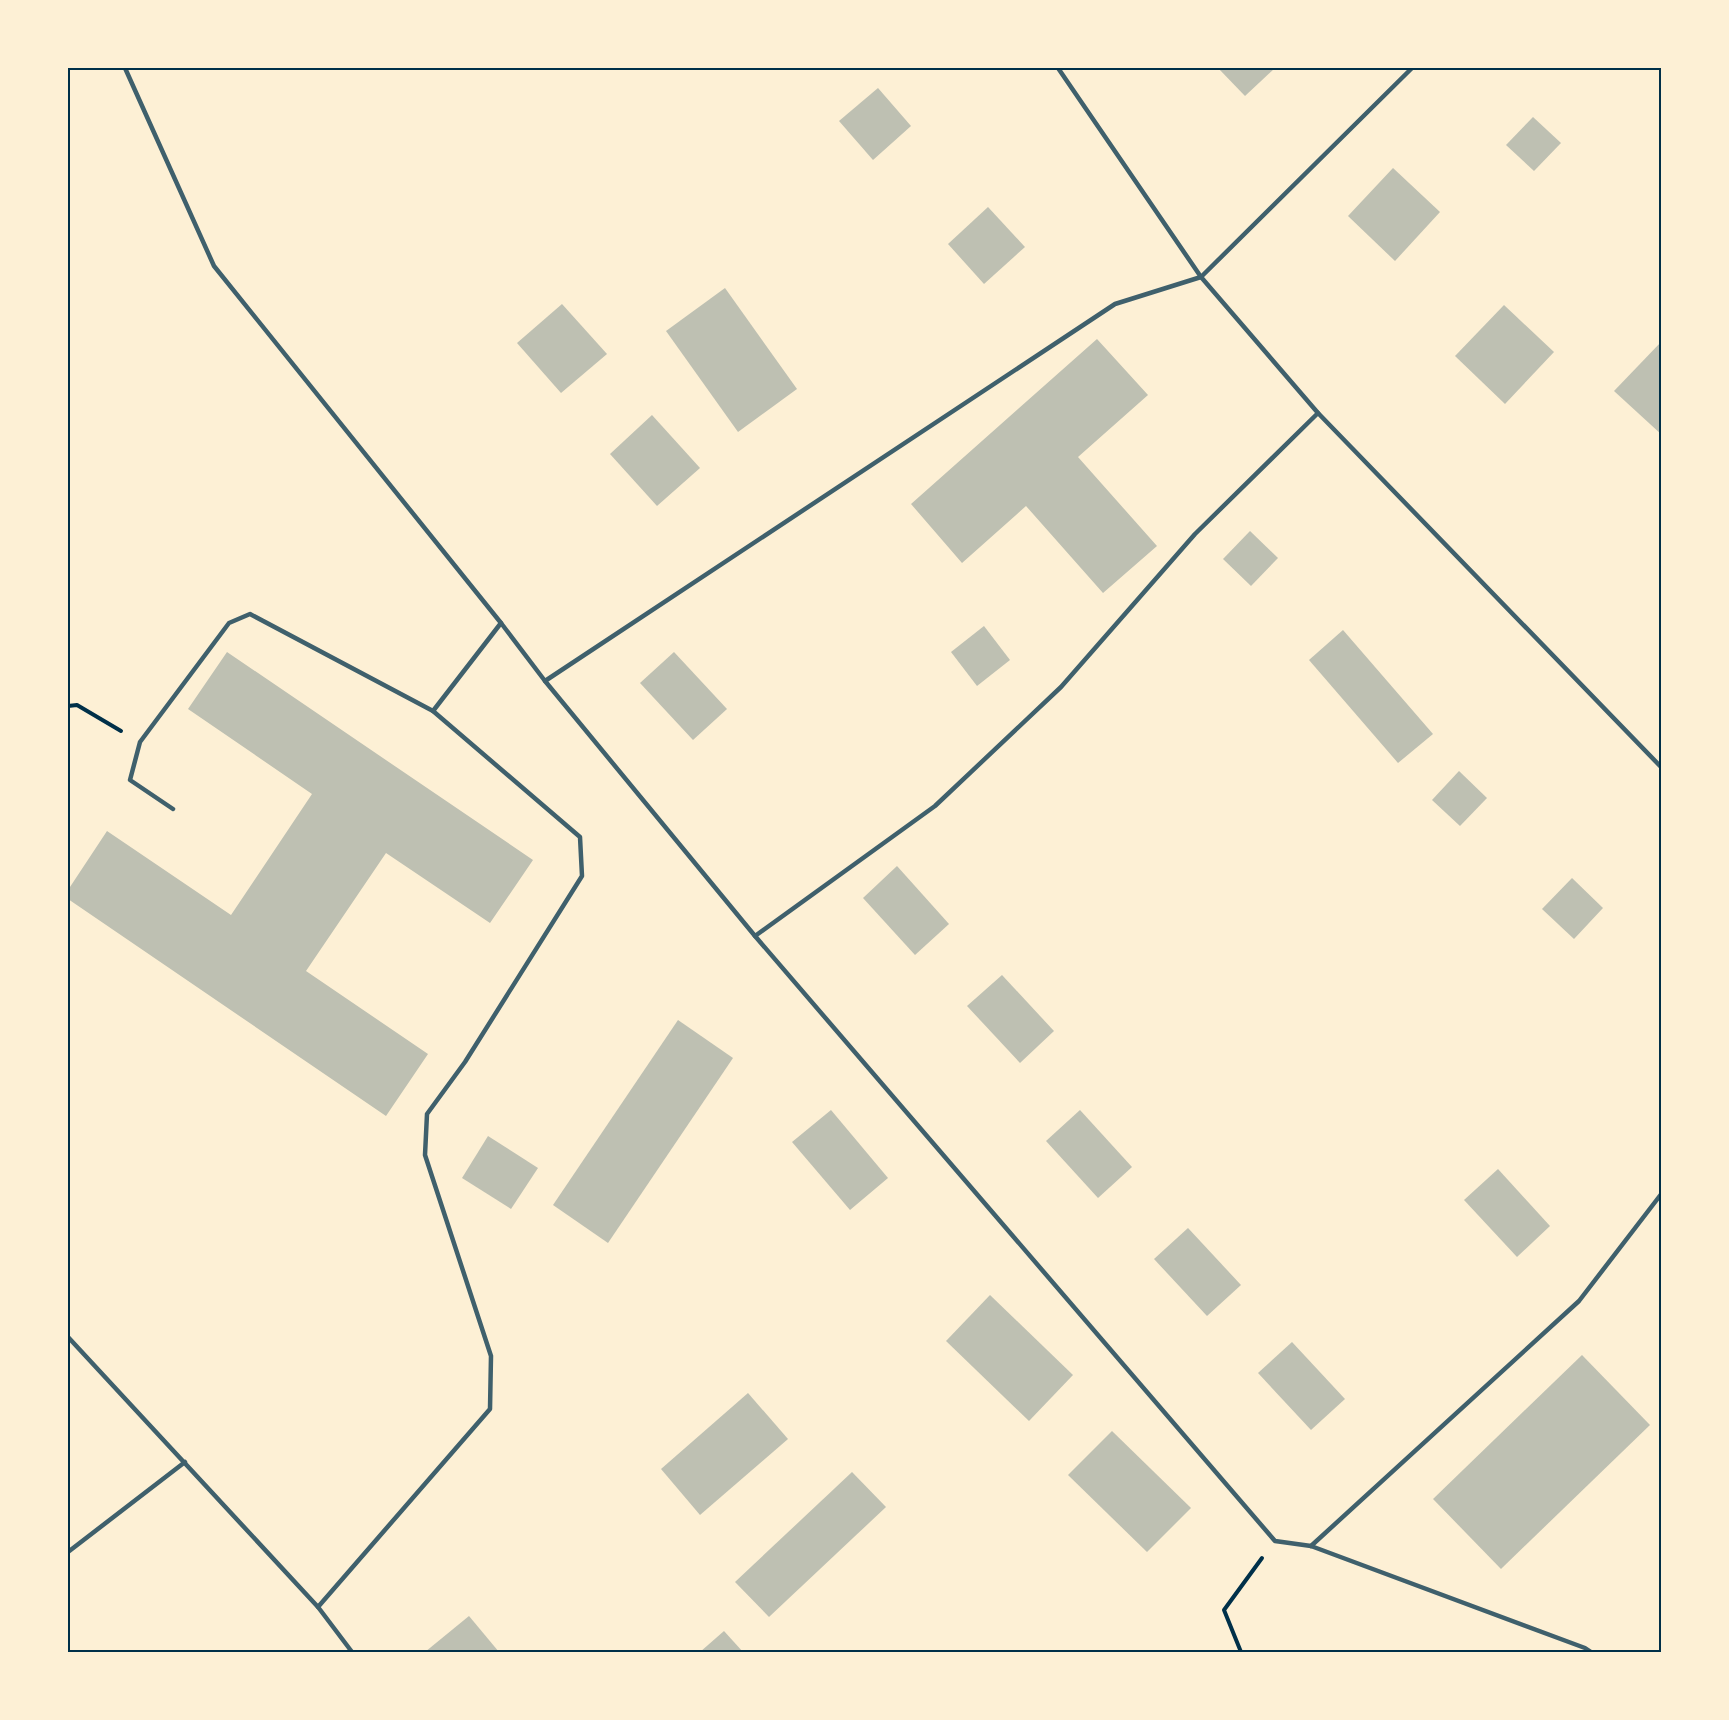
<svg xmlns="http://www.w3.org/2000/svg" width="1729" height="1720" viewBox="0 0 1729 1720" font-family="'Open Sans',sans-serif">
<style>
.building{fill:#bec0b2}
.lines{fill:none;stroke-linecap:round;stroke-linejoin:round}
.path{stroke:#003049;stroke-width:4}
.service{stroke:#3f606c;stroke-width:4.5}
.neatline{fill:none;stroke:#003049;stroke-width:2}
</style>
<rect width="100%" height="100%" fill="#fdf0d5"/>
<g class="building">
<path d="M1218,68h57l-30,28z"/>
<path d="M878,88l33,38 -38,34 -34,-39z"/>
<path d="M1533,117l28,26 -27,28 -28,-26z"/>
<path d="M1393,168l47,44 -45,49 -47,-45z"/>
<path d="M988,207l37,40 -41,37 -36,-40z"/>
<path d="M725,288l72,101 -59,43 -72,-101z"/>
<path d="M562,304l45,50 -46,39 -44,-50z"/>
<path d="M1504,305l50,47 -49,52 -50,-48z"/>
<path d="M1097,339l51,56 -70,62 79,89 -54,47 -77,-87 -64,57 -51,-59z"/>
<path d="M1662,341v94l-48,-44z"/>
<path d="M652,415l48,53 -43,38 -47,-52z"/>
<path d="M1250,531l28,27 -27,28 -28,-27z"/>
<path d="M984,626l26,34 -33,26 -26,-34z"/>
<path d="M1343,630l90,104 -35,29 -89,-103z"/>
<path d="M227,652l306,208 -43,63 -104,-70 -80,118 122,83 -42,62 -318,-217v-9l39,-59 124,84 81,-121 -124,-85z"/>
<path d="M674,652l53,57 -34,31 -53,-57z"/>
<path d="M1459,771l28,27 -27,28 -28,-26z"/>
<path d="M897,866l52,58 -34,31 -52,-57z"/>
<path d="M1572,878l31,30 -29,31 -32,-30z"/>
<path d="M1002,975l52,56 -34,32 -53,-57z"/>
<path d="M678,1020l55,38 -125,185 -55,-38z"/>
<path d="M831,1110l57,68 -38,32 -58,-68z"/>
<path d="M1080,1110l52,57 -34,31 -52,-57z"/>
<path d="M488,1136l50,32 -27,41 -49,-31z"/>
<path d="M1498,1169l52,57 -33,31 -53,-57z"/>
<path d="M1188,1228l53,57 -34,31 -53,-57z"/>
<path d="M990,1295l83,80 -44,46 -83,-80z"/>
<path d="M1292,1342l53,57 -34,31 -53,-57z"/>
<path d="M1582,1355l68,70 -149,144 -68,-70z"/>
<path d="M748,1393l40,46 -88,76 -39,-46z"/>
<path d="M1112,1431l79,77 -44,44 -79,-77z"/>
<path d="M852,1472l34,35 -117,110 -34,-35z"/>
<path d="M469,1616l30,36h-74z"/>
<path d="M724,1631l19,21h-43z"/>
</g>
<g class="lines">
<g class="path">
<path d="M68,706l9,-1 44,26"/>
<path d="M1241,1652l-17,-42 38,-52"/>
</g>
<g class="service">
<path d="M125,68l89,198 287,357 44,58 210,255 520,605 36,5 274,102 6,4"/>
<path d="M1058,68l143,209 117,136 344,355"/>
<path d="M545,681l570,-377 86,-27 211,-209"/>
<path d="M173,809l-43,-29 10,-38 89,-119 21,-9 183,97"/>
<path d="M755,936l180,-130 126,-119 134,-153 123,-121"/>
<path d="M68,1337l250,270 34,45"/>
<path d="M1311,1546l268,-245 83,-108"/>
<path d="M68,1552l117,-90"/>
<path d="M318,1607l172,-198 1,-53 -66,-201 2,-41 38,-52 117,-186 -2,-39 -147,-126 68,-88"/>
</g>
</g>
<rect width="1729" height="1720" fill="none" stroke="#fdf0d5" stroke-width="138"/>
<rect x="69" y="69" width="1591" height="1582" class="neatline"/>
</svg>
